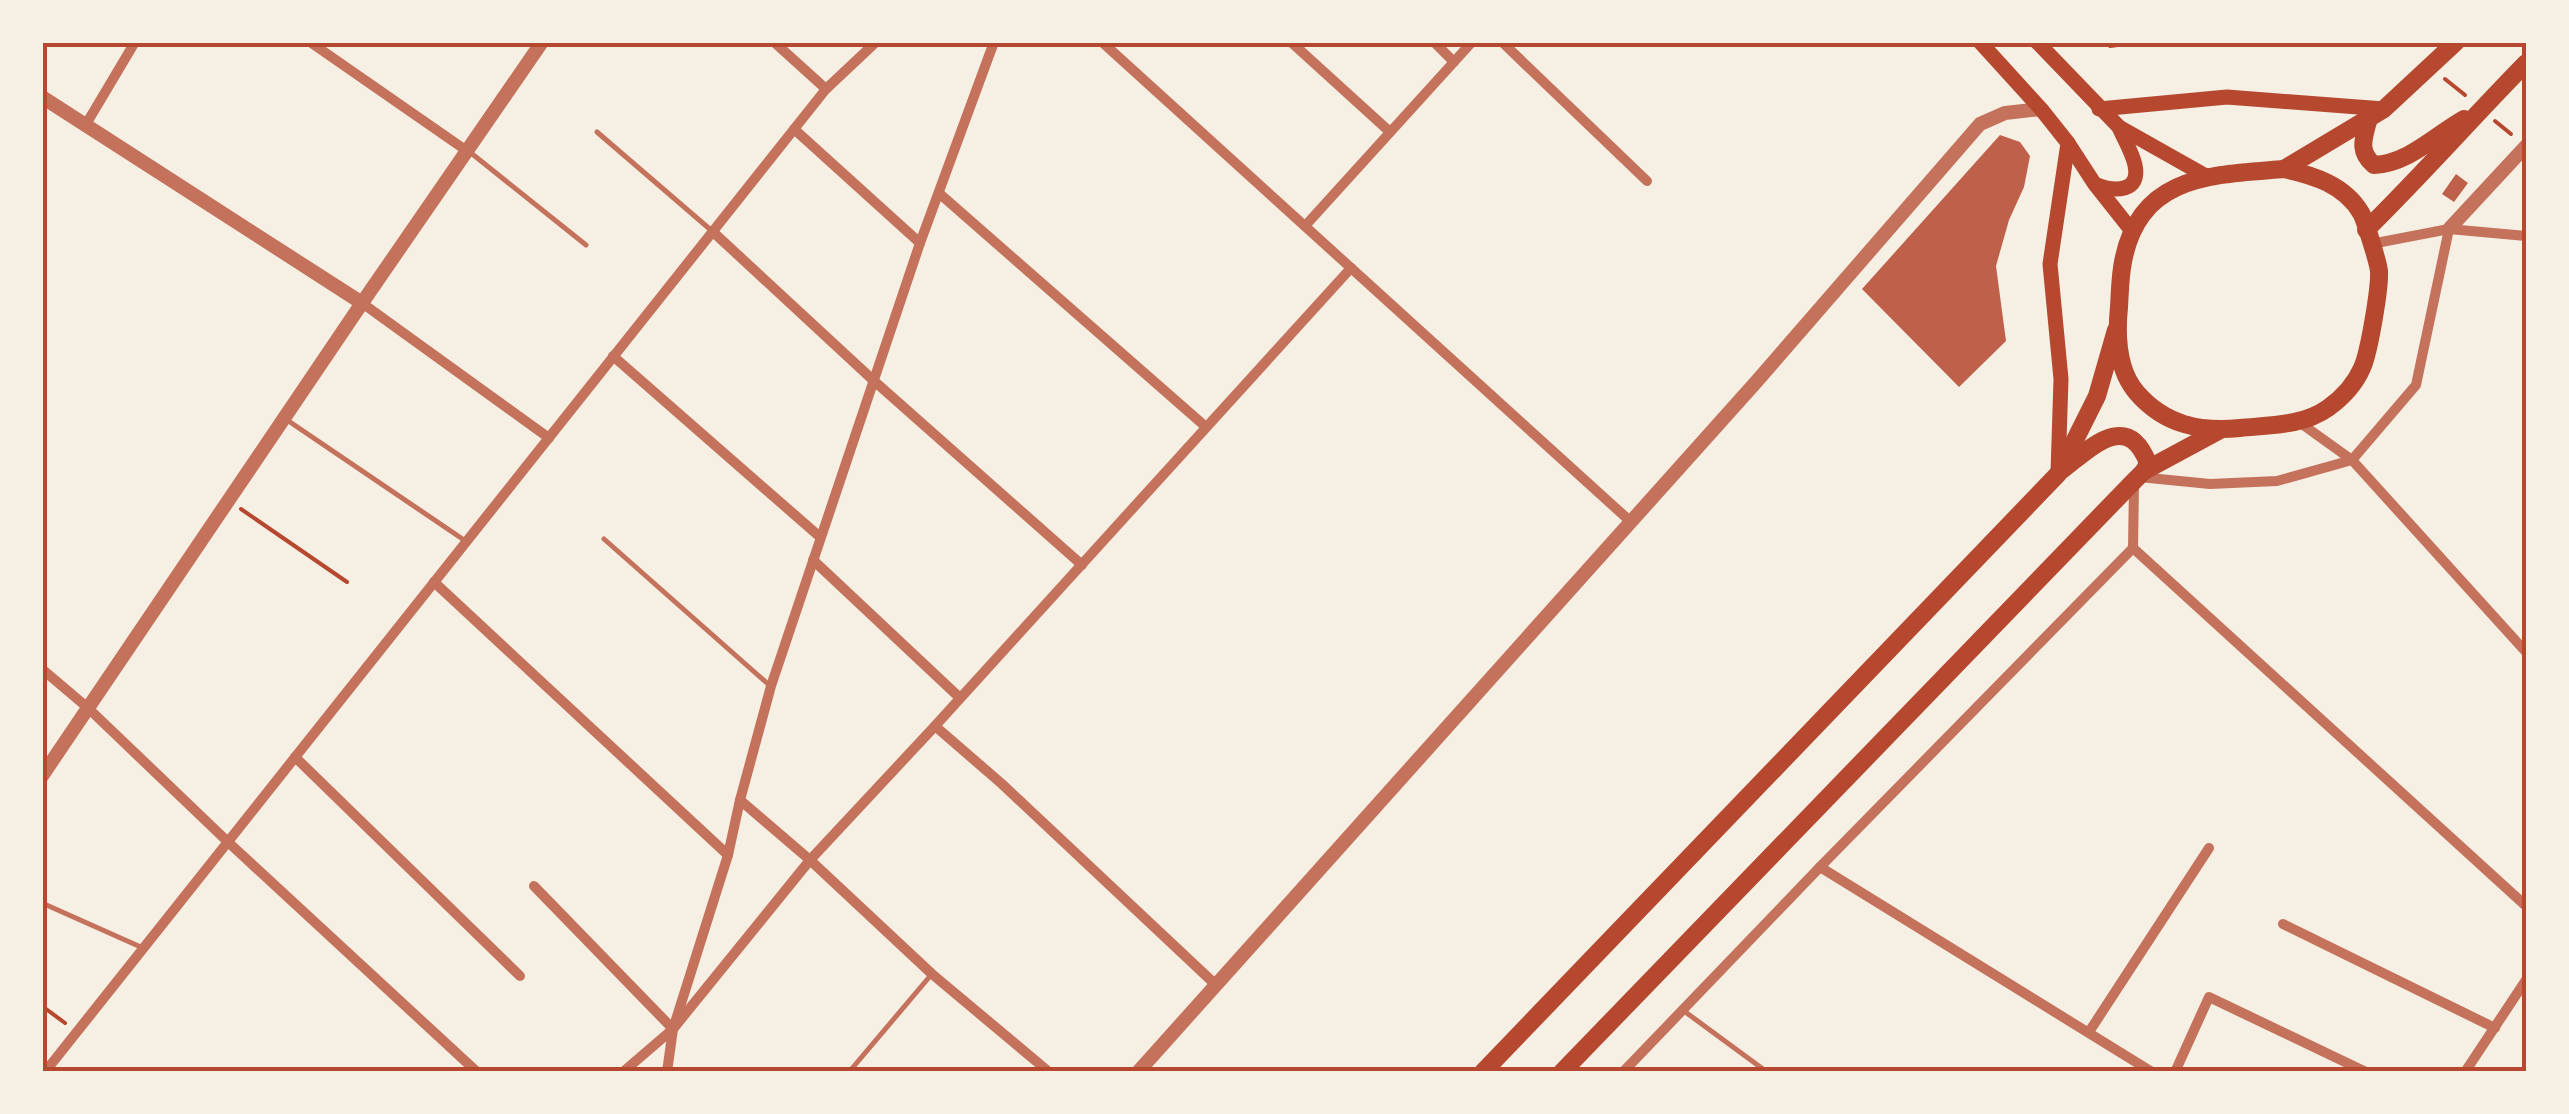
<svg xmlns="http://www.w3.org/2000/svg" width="2569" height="1114" viewBox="0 0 2569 1114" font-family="'PT Serif',serif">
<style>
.building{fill:#bf614a}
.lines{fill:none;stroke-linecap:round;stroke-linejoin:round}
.path{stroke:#b5482f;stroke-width:4}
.service{stroke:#c5725c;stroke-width:5}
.minor{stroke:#c5725c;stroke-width:10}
.tertiary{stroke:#c5725c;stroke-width:14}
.secondary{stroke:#b5482f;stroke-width:15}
.primary{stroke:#b5482f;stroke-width:18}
.trunk{stroke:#b5482f;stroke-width:18}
.neatline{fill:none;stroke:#b5482f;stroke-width:4}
</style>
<rect width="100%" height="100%" fill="#f6efe4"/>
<g class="building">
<path d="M2000,135l20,7 10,14 -6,31 -15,33 -13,46 10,75 -47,46 -97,-98z"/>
<path d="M2456,174l12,9 -14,19 -12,-8z"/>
</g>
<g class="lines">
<g class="path">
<path d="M2107,42l3,4 31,-4"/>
<path d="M2445,79l20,16"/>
<path d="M2495,121l16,13"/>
<path d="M241,509l106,73"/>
<path d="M42,1006l23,17"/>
</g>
<g class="service">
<path d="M597,132l115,99"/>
<path d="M471,153l115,92"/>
<path d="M287,420l177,120"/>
<path d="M604,539l164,145"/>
<path d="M42,903l101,45"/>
<path d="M1684,1011l83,61"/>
<path d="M849,1072l82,-97"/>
</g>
<g class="minor">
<path d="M310,42l157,109"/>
<path d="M774,42l52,47"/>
<path d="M1102,42l529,480"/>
<path d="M1291,42l99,90"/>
<path d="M1434,42l20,20"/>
<path d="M1502,42l145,139"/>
<path d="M85,126l50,-84"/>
<path d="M794,129l126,114"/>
<path d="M940,194l266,233"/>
<path d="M1305,226l167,-184"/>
<path d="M712,231l161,149 209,185"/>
<path d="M2371,244l78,-15 77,7"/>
<path d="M362,303l187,135"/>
<path d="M613,356l207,181"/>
<path d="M2299,422l53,38 174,192"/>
<path d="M2139,477l71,7 67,-3 75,-21 64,-75 33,-156"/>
<path d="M2133,548l393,358"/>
<path d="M813,560l147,138"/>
<path d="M434,582l294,273"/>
<path d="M42,669l46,39 140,134 249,230"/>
<path d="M935,726l67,58 214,201"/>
<path d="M295,757l225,219"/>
<path d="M740,800l70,60 122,114 117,98"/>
<path d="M1820,867l332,205"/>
<path d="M534,886l139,143"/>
<path d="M2283,924l212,104"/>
<path d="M2089,1032l120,-184"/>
<path d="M45,1072l781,-983 50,-47"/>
<path d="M623,1072l50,-43 137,-169 125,-134 416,-458"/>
<path d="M667,1072l6,-43 55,-174 12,-55 31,-114 149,-443 74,-201"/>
<path d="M1623,1072l197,-205 313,-319 1,-63"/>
<path d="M2175,1072l34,-75 157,75"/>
<path d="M2465,1072l61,-92"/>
</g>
<g class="tertiary">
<path d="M42,97l320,206"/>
<path d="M2449,229l77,-83"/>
<path d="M42,776l320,-473 180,-261"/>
<path d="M1138,1072l619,-691 223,-257 25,-11 36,-4"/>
</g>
<g class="secondary">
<path d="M1980,42l61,67 27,34 26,40 38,48"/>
<path d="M2037,42l82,85 87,49"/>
<path d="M2099,109l128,-12 157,12"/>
<path d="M2097,185c18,7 44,7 38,-20 -3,-13 -11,-26 -16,-38"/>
<path d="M2058,472l3,-93 -11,-115 18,-121"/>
</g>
<g class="primary">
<path d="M2062,470c28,-21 65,-61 86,-7l-4,8"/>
<path d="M1483,1072l575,-598 39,-78 19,-66"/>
<path d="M1562,1072l572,-591 10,-10 76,-41"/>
</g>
<g class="trunk">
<path d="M2369,118c-5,19 -12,33 5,47 35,-2 60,-29 90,-46"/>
<path d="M2284,169c29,6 61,16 77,44 4,7 17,49 18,58 1,17 -10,82 -17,97 -7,16 -20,30 -34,40 -25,18 -59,17 -88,20 -40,4 -75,-3 -103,-35 -20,-23 -21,-56 -18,-86 1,-15 1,-31 4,-45 16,-88 90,-87 161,-93z"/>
<path d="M2284,169l100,-60 72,-67"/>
<path d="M2366,230c55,-54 106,-112 160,-167"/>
</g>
</g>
<rect width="2569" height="1114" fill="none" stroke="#f6efe4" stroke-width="90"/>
<rect x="45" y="45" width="2479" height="1024" class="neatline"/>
</svg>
